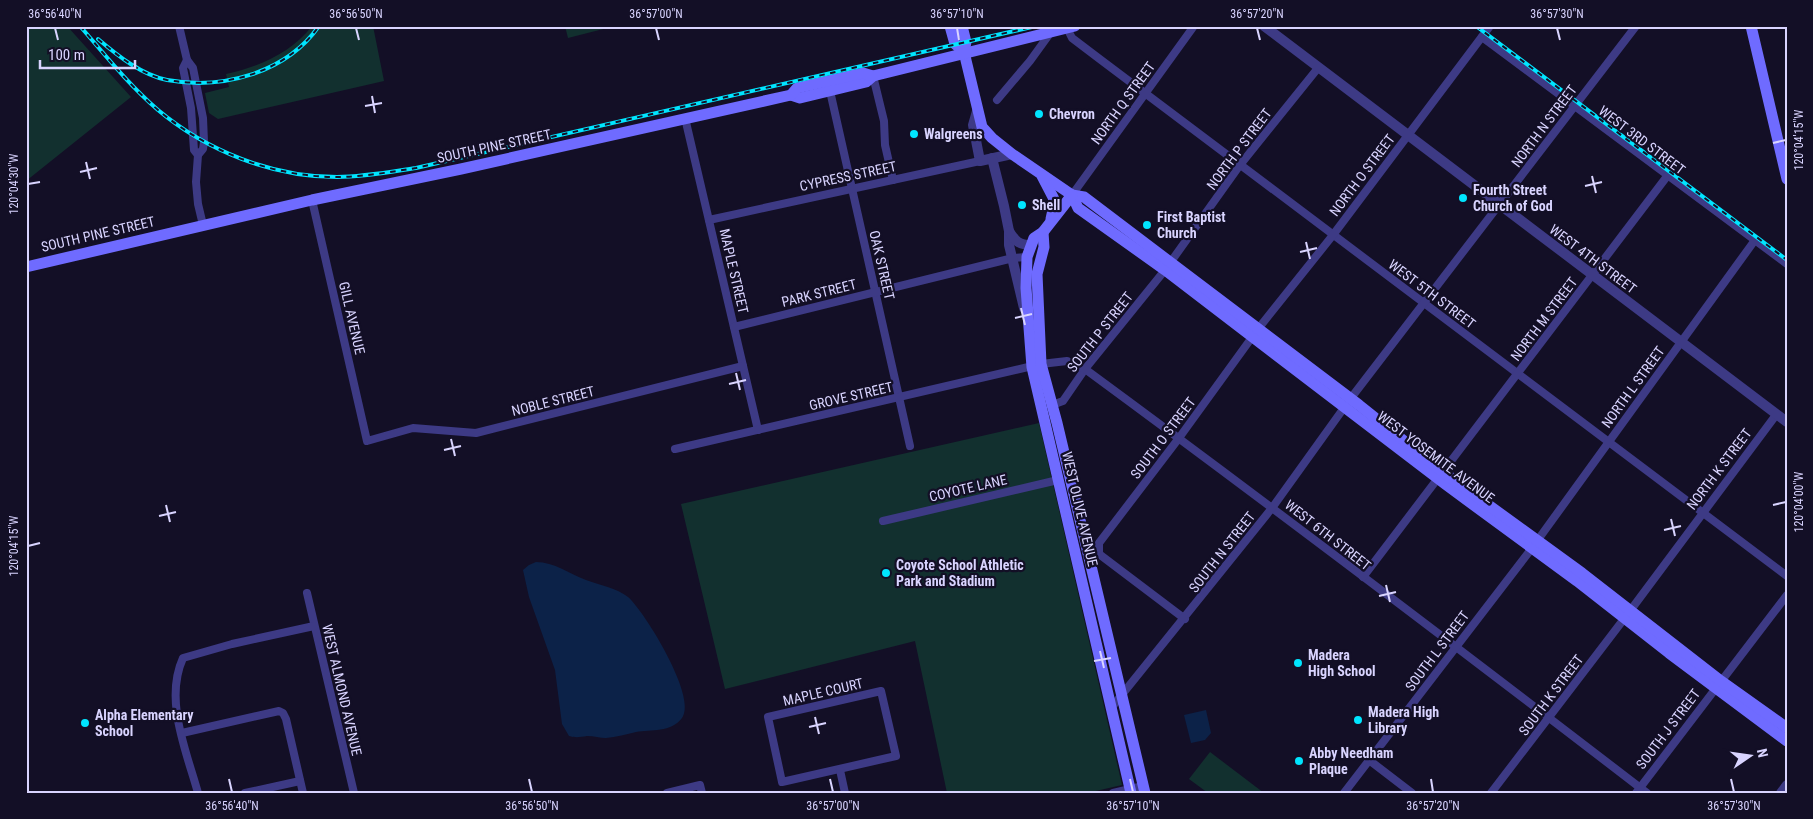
<svg xmlns="http://www.w3.org/2000/svg" width="1813" height="819" viewBox="0 0 1813 819" font-family="'Roboto Condensed',sans-serif">
<style>
.green{fill:#12302f}
.water{fill:#0c2248}
.lines{fill:none;stroke-linecap:round;stroke-linejoin:round}
.minor{stroke:#3d3a85;stroke-width:8}
.tertiary{stroke:#3d3a85;stroke-width:10}
.secondary{stroke:#6f6bff;stroke-width:11}
.rail-casing{stroke:#00e5ff;stroke-width:4}
.rail{stroke:#130f26;stroke-width:2;stroke-dasharray:5.5;stroke-linecap:butt}
.ticks{fill:none;stroke:#d9d4ff;stroke-width:2}
.poi-dot{fill:#00e5ff;stroke:#130f26;stroke-width:2}
.labels{text-anchor:middle;dominant-baseline:central;stroke-width:4.5;stroke-linejoin:round;paint-order:stroke}
.street-label{font-size:14px;fill:#d9d4ff;stroke:#130f26}
.poi-label{font-size:14px;font-weight:bold;fill:#d9d4ff;stroke:#130f26;text-anchor:start}
.neatline{fill:none;stroke:#d9d4ff;stroke-width:2}
.ticks-label{font-size:12px;text-anchor:middle;fill:#d9d4ff}
</style>
<rect width="100%" height="100%" fill="#130f26"/>
<g class="green">
<path d="M26,26h41l64,71 -105,84z"/>
<path d="M312,26h61l11,55 -166,38 -9,-6 -4,-20 24,-6 -3,-13c33,-7 65,-21 86,-48z"/>
<path d="M565,26h50l-47,12z"/>
<path d="M1039,423l83,362 -35,8h-140l-32,-152 -190,48 -44,-185z"/>
<path d="M1210,752l54,41h-56l-19,-14z"/>
</g>
<g class="water">
<path d="M536,562c18,0 34,12 50,18 13,5 31,8 42,17 17,15 70,101 54,121 -11,15 -31,11 -46,14 -9,2 -20,5 -30,6 -6,0 -12,-2 -19,-2 -7,1 -11,2 -18,0l-7,-12 -7,-54 -26,-73 -6,-27 6,-5z"/>
<path d="M1206,710l5,23 -6,7 -14,3 -7,-28z"/>
</g>
<g class="lines">
<g class="minor">
<path d="M179,26l8,34 6,8 10,50 1,24 -1,7 -5,6 -2,27 2,22 5,21"/>
<path d="M1067,28l5,10 29,22 686,516"/>
<path d="M1482,37l305,227"/>
<path d="M187,60l-4,8 8,40 3,42 4,5"/>
<path d="M873,76l11,45 1,24 8,35"/>
<path d="M830,91l80,355"/>
<path d="M997,100l33,-39 21,-29"/>
<path d="M685,118l73,312"/>
<path d="M1072,195l122,-169"/>
<path d="M312,200l55,241 46,-13 63,5 267,-67"/>
<path d="M709,220l271,-59"/>
<path d="M734,327l279,-69 14,-1"/>
<path d="M1052,405l11,-4 22,-32 80,-99 75,-105 78,-97"/>
<path d="M675,449l366,-85 26,-3 18,8c189,139 376,281 562,424"/>
<path d="M883,521l175,-41"/>
<path d="M1363,577l305,-402"/>
<path d="M307,593l47,200"/>
<path d="M1185,619l-86,-65v-11l80,-105 79,-109 75,-94 157,-209"/>
<path d="M881,691l15,65 -114,26 -14,-65z"/>
<path d="M1112,707l160,-199 79,-110 285,-372"/>
<path d="M182,733l97,-22 4,2 3,6 17,74"/>
<path d="M1369,760l43,33"/>
<path d="M840,770l5,23"/>
<path d="M198,793c-12,-43 -34,-93 -15,-135l49,-14 82,-18"/>
<path d="M245,793l55,-12"/>
<path d="M667,793l33,-8 2,8"/>
<path d="M1113,793l30,-7"/>
<path d="M1344,793l188,-245 223,-308"/>
<path d="M1491,793l139,-182 146,-196"/>
<path d="M1636,793l151,-198"/>
</g>
<g class="tertiary">
<path d="M1264,26l523,396"/>
<path d="M977,111l-4,14 7,36 32,-7"/>
<path d="M992,158l12,48 5,25v14l15,63"/>
<path d="M1009,231c6,10 10,14 22,14"/>
<path d="M1781,793l6,-8"/>
</g>
<g class="secondary">
<path d="M950,26l5,18 9,8"/>
<path d="M962,26l4,16 -2,10 18,75 10,11 20,16 60,41 6,13 87,62 280,214 132,97 92,72 118,88"/>
<path d="M1751,26l36,153"/>
<path d="M791,95l9,3 66,-16 7,-6"/>
<path d="M1042,176l13,25 -4,18"/>
<path d="M1072,195l12,2 275,208 84,67 139,101 139,108 66,47"/>
<path d="M1072,195l-29,37 -9,6 -7,19 -1,31 6,79 99,426"/>
<path d="M1043,232l1,15 -7,27 4,90 16,59 88,370"/>
<path d="M26,267l286,-67 149,-31 330,-74 6,-7 66,-15 10,3 202,-50"/>
</g>
<g class="rail-casing">
<g id="rail">
<path d="M80,26c25,29 49,59 78,84 49,41 114,67 179,67 26,0 53,-5 79,-9l620,-142"/>
<path d="M1476,26l311,234"/>
<path d="M98,39c20,17 44,36 69,41 56,10 119,-7 152,-54"/>
</g>
</g>
<use href="#rail" class="rail"/>
</g>
<path class="ticks" d="M55,28l3,12M356,28l3,12M656,28l3,12M957,28l2,12M1257,28l3,12M1557,28l3,12M372,96l3,17M365,106l17,-3M1773,143l13,-3M86,162l4,17M80,172l17,-4M1592,176l4,17M28,184l12,-2M1585,186l17,-4M1306,242l4,17M1300,252l17,-4M1021,308l4,17M1015,318l17,-4M736,373l4,17M729,384l17,-4M451,439l4,17M444,450l17,-4M166,505l4,17M1773,505l13,-3M159,516l17,-4M1671,519l4,17M1664,530l17,-4M28,546l12,-3M1386,585l4,17M1379,596l17,-4M1100,651l4,17M1094,661l17,-3M815,717l4,17M809,727l17,-4M229,779l3,13M529,779l3,13M830,779l3,13M1130,779l3,13M1431,779l2,13M1731,779l3,13"/>
<g class="poi-dot">
<circle cx="1039" cy="114" r="5"/>
<circle cx="914" cy="134" r="5"/>
<circle cx="1463" cy="198" r="5"/>
<circle cx="1022" cy="205" r="5"/>
<circle cx="1147" cy="225" r="5"/>
<circle cx="886" cy="573" r="5"/>
<circle cx="1298" cy="663" r="5"/>
<circle cx="1358" cy="720" r="5"/>
<circle cx="85" cy="723" r="5"/>
<circle cx="1299" cy="761" r="5"/>
</g>
<g class="labels">
<g class="street-label">
<text transform="translate(1123 103) rotate(-54)">NORTH Q STREET</text>
<text transform="translate(1544 126) rotate(-53)">NORTH N STREET</text>
<text transform="translate(1642 140) rotate(37)">WEST 3RD STREET</text>
<text transform="translate(494 146) rotate(-12)">SOUTH PINE STREET</text>
<text transform="translate(1239 149) rotate(-53)">NORTH P STREET</text>
<text transform="translate(1362 175) rotate(-53)">NORTH O STREET</text>
<text transform="translate(848 176) rotate(-12)">CYPRESS STREET</text>
<text transform="translate(98 234) rotate(-13)">SOUTH PINE STREET</text>
<text transform="translate(1593 259) rotate(37)">WEST 4TH STREET</text>
<text transform="translate(882 265) rotate(77)">OAK STREET</text>
<text transform="translate(734 271) rotate(77)">MAPLE STREET</text>
<text transform="translate(819 293) rotate(-14)">PARK STREET</text>
<text transform="translate(1432 294) rotate(37)">WEST 5TH STREET</text>
<text transform="translate(352 318) rotate(77)">GILL AVENUE</text>
<text transform="translate(1544 319) rotate(-53)">NORTH M STREET</text>
<text transform="translate(1100 332) rotate(-52)">SOUTH P STREET</text>
<text transform="translate(1633 387) rotate(-54)">NORTH L STREET</text>
<text transform="translate(851 396) rotate(-13)">GROVE STREET</text>
<text transform="translate(553 401) rotate(-14)">NOBLE STREET</text>
<text transform="translate(1163 438) rotate(-53)">SOUTH O STREET</text>
<text transform="translate(1436 457) rotate(37)">WEST YOSEMITE AVENUE</text>
<text transform="translate(1719 469) rotate(-53)">NORTH K STREET</text>
<text transform="translate(968 488) rotate(-13)">COYOTE LANE</text>
<text transform="translate(1080 509) rotate(77)">WEST OLIVE AVENUE</text>
<text transform="translate(1328 535) rotate(38)">WEST 6TH STREET</text>
<text transform="translate(1222 552) rotate(-52)">SOUTH N STREET</text>
<text transform="translate(1437 651) rotate(-53)">SOUTH L STREET</text>
<text transform="translate(342 690) rotate(77)">WEST ALMOND AVENUE</text>
<text transform="translate(823 692) rotate(-13)">MAPLE COURT</text>
<text transform="translate(1551 695) rotate(-53)">SOUTH K STREET</text>
<text transform="translate(1668 729) rotate(-53)">SOUTH J STREET</text>
</g>
<g class="poi-label">
<text x="1049" y="114">Chevron</text>
<text x="924" y="134">Walgreens</text>
<text x="1473" y="190">Fourth Street<tspan x="1473" dy="16">Church of God</tspan></text>
<text x="1032" y="205">Shell</text>
<text x="1157" y="217">First Baptist<tspan x="1157" dy="16">Church</tspan></text>
<text x="896" y="565">Coyote School Athletic<tspan x="896" dy="16">Park and Stadium</tspan></text>
<text x="1308" y="655">Madera<tspan x="1308" dy="16">High School</tspan></text>
<text x="1368" y="712">Madera High<tspan x="1368" dy="16">Library</tspan></text>
<text x="95" y="715">Alpha Elementary<tspan x="95" dy="16">School</tspan></text>
<text x="1309" y="753">Abby Needham<tspan x="1309" dy="16">Plaque</tspan></text>
</g>
</g>
<rect width="1813" height="819" fill="none" stroke="#130f26" stroke-width="55"/>
<g transform="translate(1750 756) rotate(77)" stroke="#130f26" stroke-width="4" paint-order="stroke">
<path d="M0-4L9 19L0 12L-9 19Z" fill="#d9d4ff"/>
<text y="-8" font-size="14" font-weight="bold" text-anchor="middle" fill="#d9d4ff">N</text>
</g>
<path d="M40 60v8h95v-8" fill="none" stroke="#d9d4ff" stroke-width="2.5"/>
<text x="48" y="60" font-size="15" fill="#d9d4ff" stroke="#130f26" stroke-width="4" paint-order="stroke">100 m</text>
<rect x="28" y="28" width="1758" height="764" class="neatline"/>
<g class="ticks-label">
<text x="55" y="18">36°56'40"N</text>
<text x="356" y="18">36°56'50"N</text>
<text x="656" y="18">36°57'00"N</text>
<text x="957" y="18">36°57'10"N</text>
<text x="1257" y="18">36°57'20"N</text>
<text x="1557" y="18">36°57'30"N</text>
<text transform="translate(1799 140) rotate(-90)" y="4">120°04'15"W</text>
<text transform="translate(14 184) rotate(-90)" y="4">120°04'30"W</text>
<text transform="translate(1799 502) rotate(-90)" y="4">120°04'00"W</text>
<text transform="translate(14 546) rotate(-90)" y="4">120°04'15"W</text>
<text x="232" y="810">36°56'40"N</text>
<text x="532" y="810">36°56'50"N</text>
<text x="833" y="810">36°57'00"N</text>
<text x="1133" y="810">36°57'10"N</text>
<text x="1433" y="810">36°57'20"N</text>
<text x="1734" y="810">36°57'30"N</text>
</g>
</svg>
